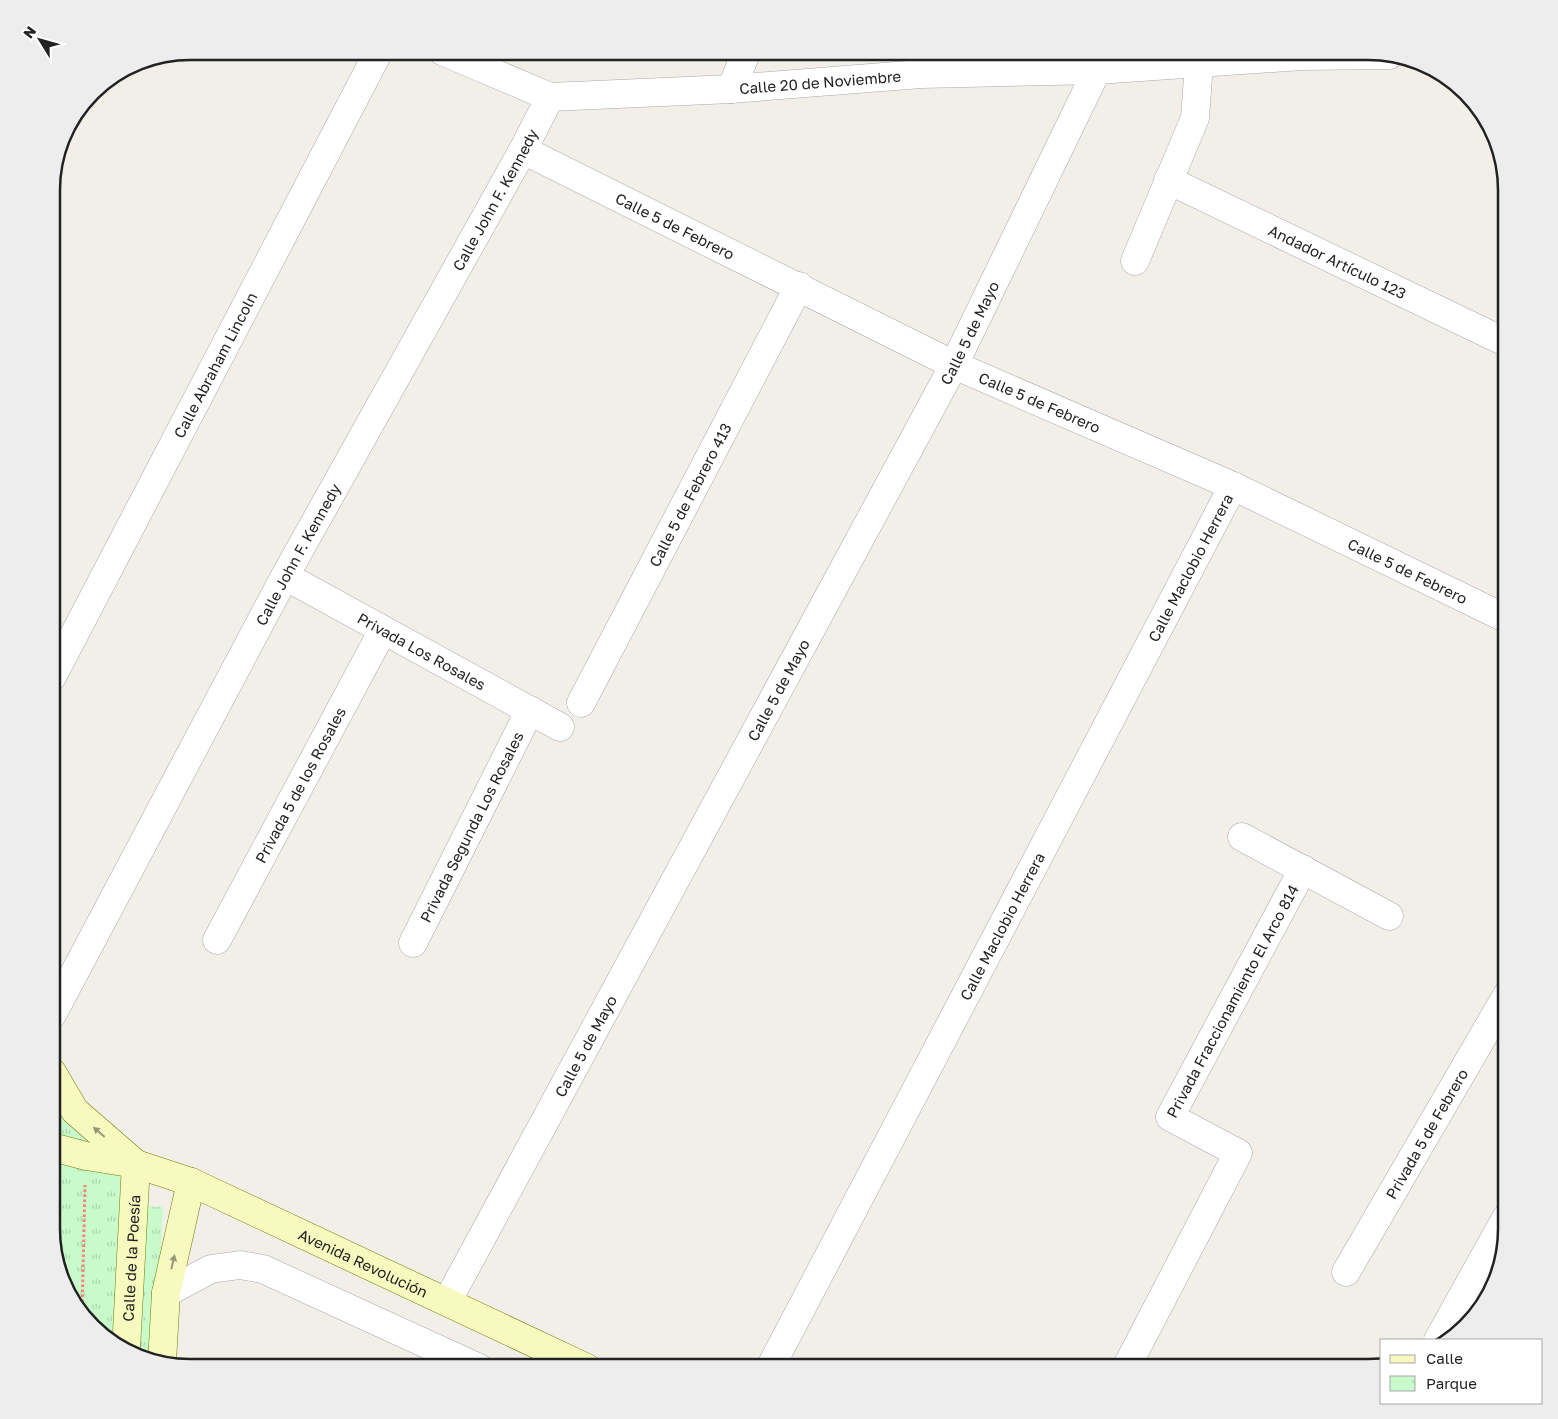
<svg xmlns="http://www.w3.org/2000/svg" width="1558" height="1419" viewBox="0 0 1558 1419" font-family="'Golos Text',sans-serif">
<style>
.park{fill:url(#park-tufts)}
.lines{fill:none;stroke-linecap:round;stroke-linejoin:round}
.street-casing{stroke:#a9a9a9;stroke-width:29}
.secondary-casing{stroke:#707d05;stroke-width:29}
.path{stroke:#fa8072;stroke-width:3;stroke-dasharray:2.5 2.5;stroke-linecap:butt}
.street{stroke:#fff;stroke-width:28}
.secondary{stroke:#f7fabf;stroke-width:28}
.oneway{fill:#979978}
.labels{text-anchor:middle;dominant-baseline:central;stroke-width:4;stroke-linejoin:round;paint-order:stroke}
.street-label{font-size:15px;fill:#222;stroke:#fff}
.rim{fill:none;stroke:#222;stroke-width:2.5}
</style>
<defs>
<pattern id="park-tufts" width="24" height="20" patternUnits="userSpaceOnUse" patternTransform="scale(1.25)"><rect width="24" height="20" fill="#c8facc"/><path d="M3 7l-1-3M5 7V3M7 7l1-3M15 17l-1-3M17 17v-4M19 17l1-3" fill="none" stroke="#acd6af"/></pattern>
</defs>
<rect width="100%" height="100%" fill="#f2efe9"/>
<g class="park">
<path d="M52,1060l84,104 -10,186 -34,-23 -30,-45 -10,-44z"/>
<path d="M141,1206l22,1 -8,154 -18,-4z"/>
</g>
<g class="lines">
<g class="street-casing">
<g id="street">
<path id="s1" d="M442,51l108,46 181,-8 190,-15 176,-4 205,-14 87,-1"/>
<path d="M731,89l16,-38"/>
<path id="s2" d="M523,150l431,215 279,121 274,133"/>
<path id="s3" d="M1168,180l339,163"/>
<path d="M1135,261l60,-143 4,-55"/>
<path id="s4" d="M285,576l275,151"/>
<path id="s5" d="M52,677l327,-626"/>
<path id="s6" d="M581,703l218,-417"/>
<path d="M1242,837l147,79"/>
<path id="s7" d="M217,940l166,-310"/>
<path id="s8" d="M413,943l117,-233"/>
<path id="s9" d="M52,1015l233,-439 238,-426 27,-53"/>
<path id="s10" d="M1346,1272l161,-277"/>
<path d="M166,1293l45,-24 29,-4 23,4 216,99"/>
<path id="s11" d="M447,1302l507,-937 143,-295"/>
<path d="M1438,1340l68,-122"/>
<path id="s12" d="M770,1368l463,-882"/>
<path id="s13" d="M1126,1368l112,-215 -68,-36 133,-248"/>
</g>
</g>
<g class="secondary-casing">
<g id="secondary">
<path d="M52,1072l23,39 61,53"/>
<path id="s14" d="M52,1147l34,9 50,8 55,18 396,186"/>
<path id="s15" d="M126,1350l10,-186"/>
<path d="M162,1362l4,-69 25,-111"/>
</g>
</g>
<path class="path" d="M82,1312l3,-127"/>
<use href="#street" class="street"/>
<use href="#secondary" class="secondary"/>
</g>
<defs><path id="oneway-solid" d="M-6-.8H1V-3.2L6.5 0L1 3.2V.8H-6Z" transform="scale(1.25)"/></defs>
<g class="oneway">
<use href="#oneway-solid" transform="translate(99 1132) rotate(-139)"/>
<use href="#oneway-solid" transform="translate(173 1262) rotate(-77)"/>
</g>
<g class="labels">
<g class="street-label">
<text stroke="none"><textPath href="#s1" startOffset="388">Calle 20 de Noviembre</textPath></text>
<text stroke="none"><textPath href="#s9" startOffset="928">Calle John F. Kennedy</textPath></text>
<text stroke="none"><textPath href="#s2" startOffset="170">Calle 5 de Febrero</textPath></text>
<text stroke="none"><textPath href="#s3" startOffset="188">Andador Artículo 123</textPath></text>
<text stroke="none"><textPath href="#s11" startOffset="1101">Calle 5 de Mayo</textPath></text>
<text stroke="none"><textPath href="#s5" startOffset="352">Calle Abraham Lincoln</textPath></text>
<text stroke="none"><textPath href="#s2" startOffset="575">Calle 5 de Febrero</textPath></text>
<text stroke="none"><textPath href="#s6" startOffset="235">Calle 5 de Febrero 413</textPath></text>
<text stroke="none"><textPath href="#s9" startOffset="522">Calle John F. Kennedy</textPath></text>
<text stroke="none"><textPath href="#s12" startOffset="904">Calle Maclobio Herrera</textPath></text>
<text stroke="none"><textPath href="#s2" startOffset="980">Calle 5 de Febrero</textPath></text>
<text stroke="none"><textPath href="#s4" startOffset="156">Privada Los Rosales</textPath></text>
<text stroke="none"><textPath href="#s11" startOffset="696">Calle 5 de Mayo</textPath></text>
<text stroke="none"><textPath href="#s7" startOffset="176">Privada 5 de los Rosales</textPath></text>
<text stroke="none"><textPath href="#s8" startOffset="130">Privada Segunda Los Rosales</textPath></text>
<text stroke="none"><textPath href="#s12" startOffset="499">Calle Maclobio Herrera</textPath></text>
<text stroke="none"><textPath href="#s13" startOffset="451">Privada Fraccionamiento El Arco 814</textPath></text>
<text stroke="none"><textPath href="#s11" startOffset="291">Calle 5 de Mayo</textPath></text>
<text stroke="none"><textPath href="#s10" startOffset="160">Privada 5 de Febrero</textPath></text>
<text stroke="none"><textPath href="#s15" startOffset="92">Calle de la Poesía</textPath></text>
<text stroke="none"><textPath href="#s14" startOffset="334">Avenida Revolución</textPath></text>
</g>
</g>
<path d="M0 0H1558V1419H0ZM190 60H1368A130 130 0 0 1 1498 190V1229A130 130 0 0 1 1368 1359H190A130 130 0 0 1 60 1229V190A130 130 0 0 1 190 60Z" fill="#ededed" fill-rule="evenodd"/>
<path class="rim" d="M190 60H1368A130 130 0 0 1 1498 190V1229A130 130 0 0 1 1368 1359H190A130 130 0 0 1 60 1229V190A130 130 0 0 1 190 60Z"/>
<rect x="1380" y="1339" width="162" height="65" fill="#ffffff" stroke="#a7a7a7"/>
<rect x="1390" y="1355" width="25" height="8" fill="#f7fabf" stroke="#a7a7a7"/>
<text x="1426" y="1364" font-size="15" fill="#222222">Calle</text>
<rect x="1390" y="1376" width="25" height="15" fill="url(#park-tufts)" stroke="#a7a7a7"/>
<text x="1426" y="1389" font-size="15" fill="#222222">Parque</text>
<g transform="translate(40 40) rotate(307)" stroke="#ffffff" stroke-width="4" paint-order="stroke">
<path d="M0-4L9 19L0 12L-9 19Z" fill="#222222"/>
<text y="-8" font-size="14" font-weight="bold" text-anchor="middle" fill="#222222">N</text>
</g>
</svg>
